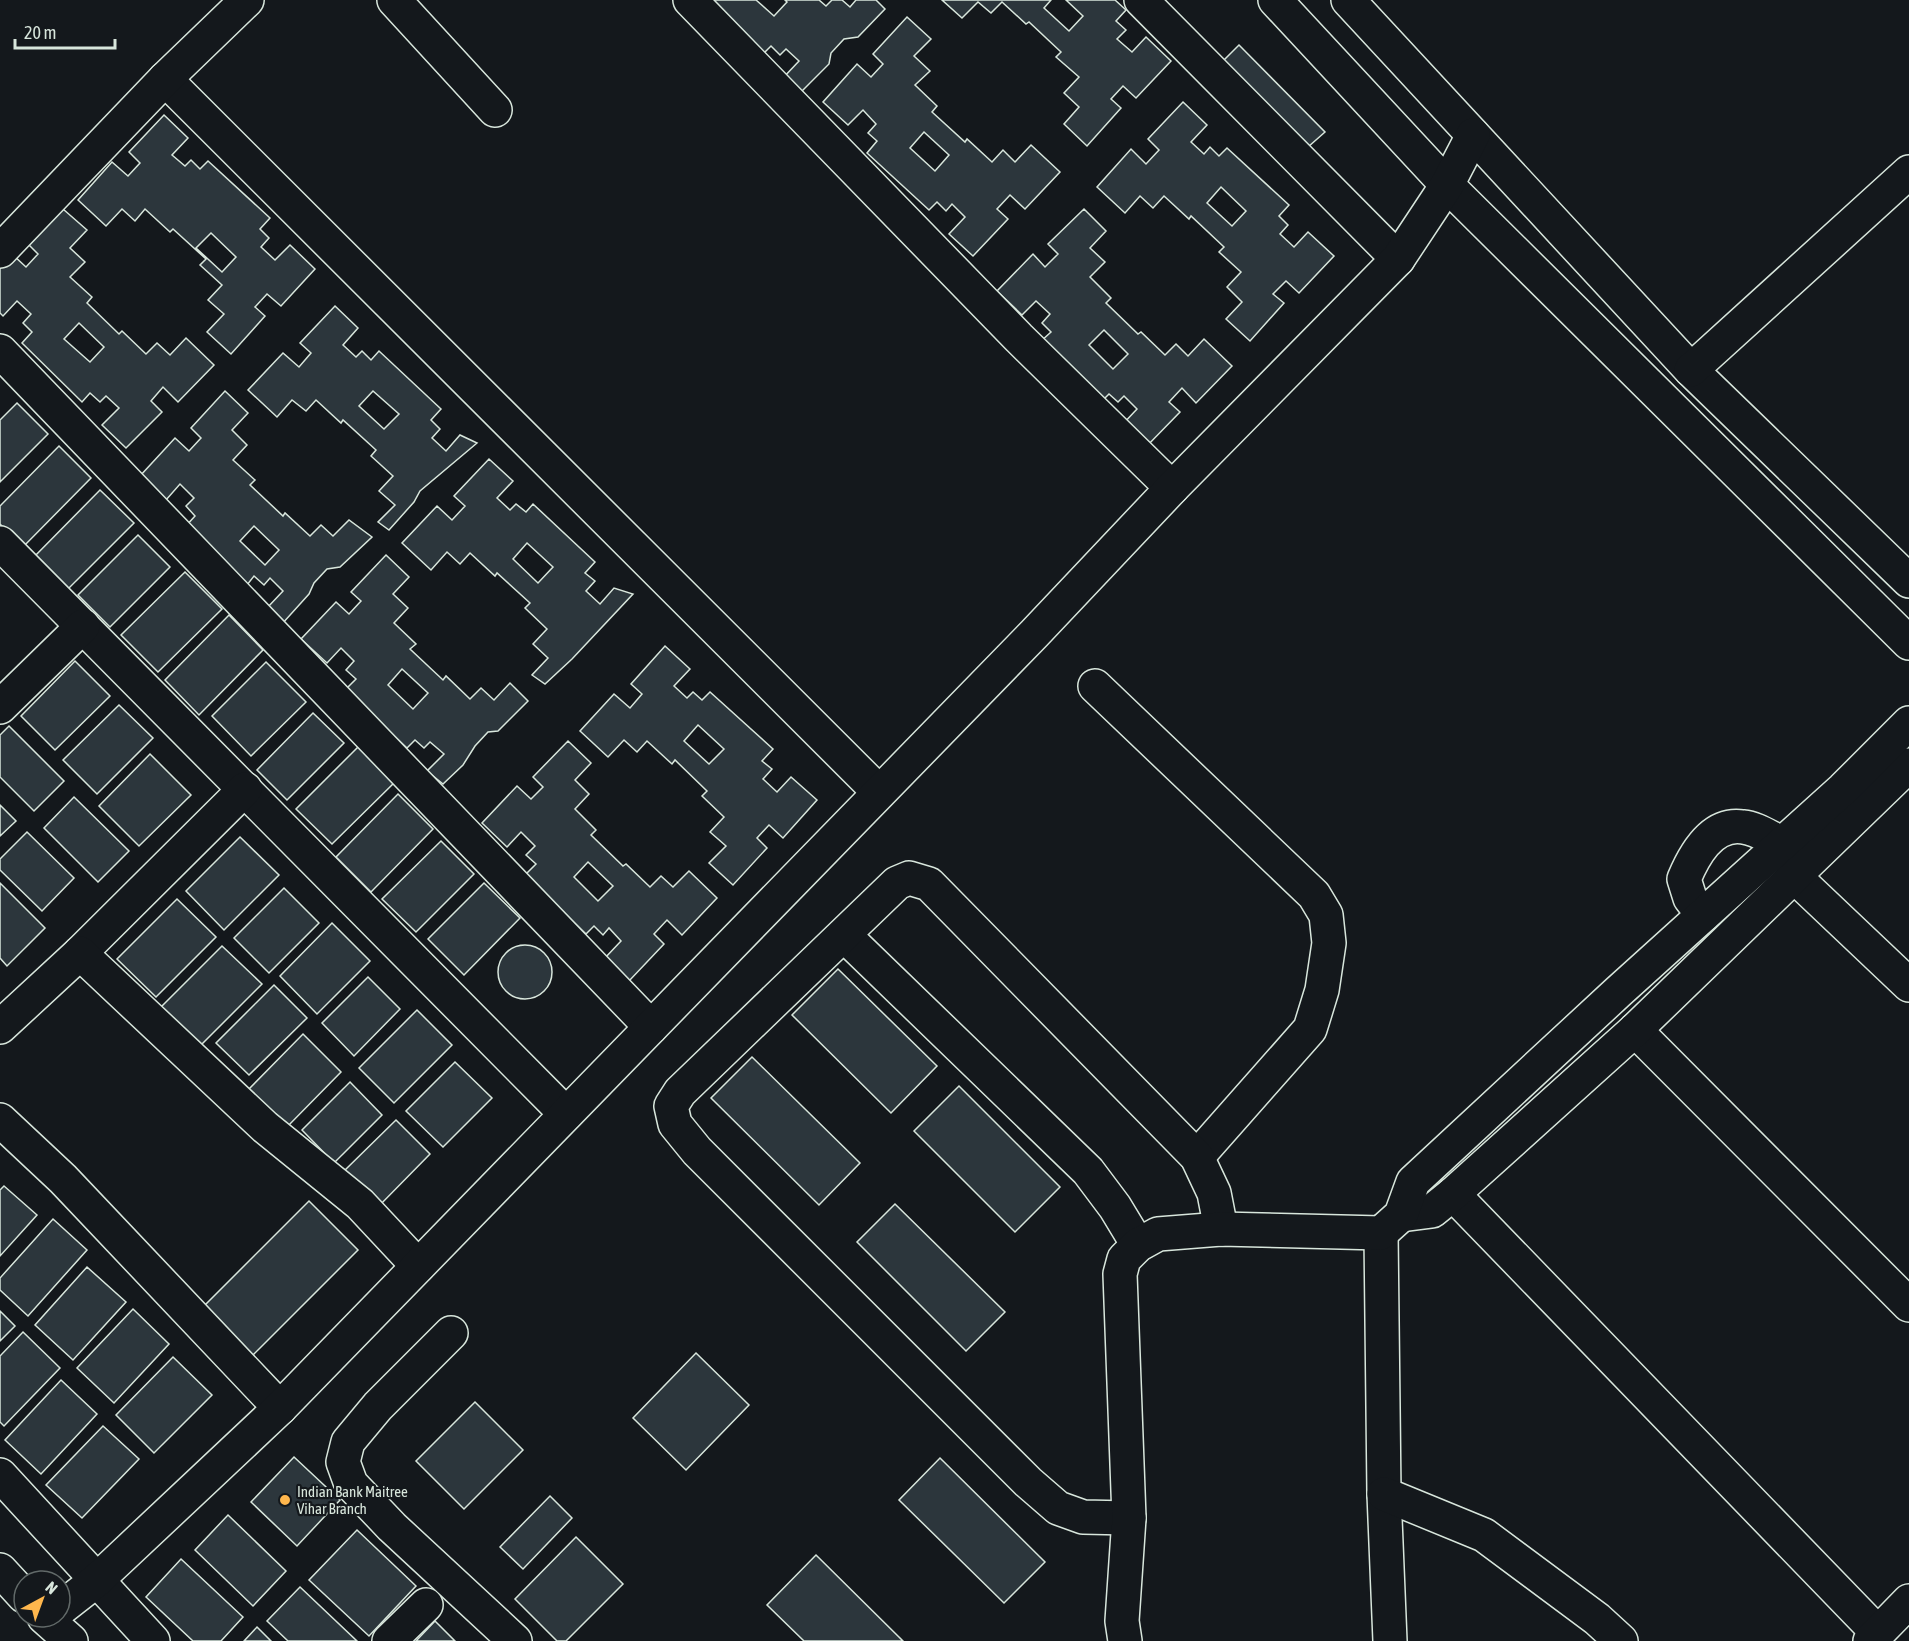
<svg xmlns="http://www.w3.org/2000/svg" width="1909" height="1641" viewBox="0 0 1909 1641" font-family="'Asap Condensed',sans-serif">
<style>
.building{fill:#2c363c;stroke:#d8e6dc;stroke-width:1.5;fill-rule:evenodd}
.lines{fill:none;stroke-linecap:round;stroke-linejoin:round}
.minor-casing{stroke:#d8e6dc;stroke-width:36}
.minor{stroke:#14181c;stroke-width:33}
.poi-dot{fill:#ffb74d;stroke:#14181c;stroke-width:2}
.labels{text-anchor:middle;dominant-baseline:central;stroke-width:4.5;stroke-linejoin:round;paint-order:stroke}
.poi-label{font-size:15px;fill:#d8e6dc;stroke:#14181c;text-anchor:start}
</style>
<rect width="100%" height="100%" fill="#14181c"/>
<g class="building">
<path d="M705,0h51l18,16 13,-14 -2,-2h34l7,6 6,-6h10l8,7 6,-7h20l9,9 -27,28 -14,2 -13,14 -2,11 -29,29 -17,-15 16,-17 -13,-12 -6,6 -9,-9 -8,8z"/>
<path d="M942,0h109l-7,8 25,23 14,-15 -17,-16h49l11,10 -10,11 10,9 -9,9 15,13 14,-15 25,24 -35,37 -13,-12 -12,13 10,9 -34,38 -23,-22 15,-17 -15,-14 15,-16 -23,-20 5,-5 -32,-30 -3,2 -24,-22 -11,11 -13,-11 -16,16z"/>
<path d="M907,17l24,22 -17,17 16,15 -15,14 22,21 -5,6 33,30 2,-3 25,23 11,-12 12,12 16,-17 29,27 -35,37 -15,-14 -13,14 11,10 -35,37 -24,-22 16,-17 -13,-13 -6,7 -9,-9 -8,8 -62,-57 10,-12 -9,-8 8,-9 -13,-14 -15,15 -25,-23 34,-38 14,13 12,-13 -10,-10zM924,132l25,23 -14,16 -25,-23z"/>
<path d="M1239,45l86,87 -17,15 -85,-86z"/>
<path d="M1183,102l24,23 -16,17 13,12 6,-7 9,9 8,-8 62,57 -10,11 9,9 -8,9 14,13 14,-15 26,24 -35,37 -13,-12 -13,13 11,9 -34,38 -24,-22 16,-17 -15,-15 14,-15 -22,-20 5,-5 -33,-31 -2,3 -25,-23 -11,12 -13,-12 -15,17 -28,-26 34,-38 15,15 13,-14 -11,-11zM1221,187l25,24 -14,15 -25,-23z"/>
<path d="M164,115l24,23 -16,17 13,11 6,-6 9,9 8,-8 62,57 -10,11 9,9 -8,9 14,13 15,-15 25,24 -34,37 -14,-12 -12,13 10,9 -34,38 -24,-22 17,-18 -16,-14 14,-15 -22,-20 6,-6 -33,-30 -3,3 -25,-23 -10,12 -13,-12 -16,17 -28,-26 34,-38 16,14 12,-13 -11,-11zM211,233l25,24 -14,15 -26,-24z"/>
<path d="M63,209l24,21 -17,18 15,14 -15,15 22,20 -5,6 32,31 3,-3 24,23 11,-11 13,12 16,-17 28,27 -36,37 -15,-15 -12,14 11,11 -36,36 -24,-23 17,-17 -13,-12 -6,6 -10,-9 -8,9 -60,-59 10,-11 -9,-9 8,-9 -14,-13 -14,15 -3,-3v-45l13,-13 13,12 12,-13 -9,-9zM79,323l25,24 -14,15 -26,-23z"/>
<path d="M1084,209l22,22 -16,17 15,14 -15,15 21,21 -5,5 32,31 3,-2 24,23 11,-11 12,12 16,-17 28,27 -36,37 -14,-15 -13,14 11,10 -36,37 -23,-23 16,-17 -13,-13 -6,6 -9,-8 -8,8 -61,-60 11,-10 -9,-9 8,-9 -14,-13 -14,14 -25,-24 36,-37 12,13 13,-13 -10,-10zM1104,330l24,24 -15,15 -24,-24z"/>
<path d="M335,306l23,22 -15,17 13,12 6,-6 9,9 8,-9 62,58 -10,11 9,9 -8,9 14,13 14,-16 17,8 -57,48 -6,11 -25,28 -11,-8 17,-17 -16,-14 14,-15 -22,-20 5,-6 -33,-30 -2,3 -25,-23 -10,11 -14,-11 -15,17 -29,-27 35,-37 16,14 12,-14 -11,-10zM373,391l26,23 -15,15 -25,-23z"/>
<path d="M225,391l23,22 -16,17 15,15 -14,15 22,20 -5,5 33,31 2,-3 25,23 11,-11 12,11 16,-16 23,17 -32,30 -13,2 -13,14 -5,11 -27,30 -15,-16 16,-17 -13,-13 -6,7 -10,-9 -7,9 -62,-58 10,-11 -9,-10 8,-8 -14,-14 -14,16 -26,-24 35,-38 14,13 12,-13 -10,-10zM254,526l25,24 -14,15 -25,-24z"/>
<path d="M17,403l31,31 -48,48v-62z"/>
<path d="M59,446l32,32 -68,69 -23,-23v-18z"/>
<path d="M489,459l24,22 -16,17 13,12 6,-6 10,8 7,-8 62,58 -10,11 10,8 -9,10 14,13 14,-16 19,6 -61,65 -27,25 -13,-9 16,-17 -15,-14 14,-15 -22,-21 5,-5 -33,-30 -2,3 -25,-23 -10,11 -13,-12 -16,18 -29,-27 35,-37 15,14 13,-14 -11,-10zM527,543l26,24 -15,16 -25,-24z"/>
<path d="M100,490l34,33 -68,68 -33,-33z"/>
<path d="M138,535l32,32 -60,60 -32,-32z"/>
<path d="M386,555l23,22 -16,17 15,14 -14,15 22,21 -6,5 33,31 3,-4 24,23 11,-11 13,12 16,-17 18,18 -30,30 -10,1 -13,14 -12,19 -20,19 -16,-13 17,-17 -14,-12 -6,6 -9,-8 -8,8 -62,-58 11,-11 -10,-9 8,-9 -13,-13 -14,15 -26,-24 35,-37 13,12 12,-13 -10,-9zM402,669l26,24 -15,16 -25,-24z"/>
<path d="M185,572l37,37 -64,63 -37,-37z"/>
<path d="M229,615l34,35 -64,65 -34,-35z"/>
<path d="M665,646l25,23 -16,17 13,12 6,-6 9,8 8,-8 63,57 -11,12 10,8 -9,10 14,13 14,-15 26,23 -34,38 -14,-13 -12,13 10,10 -34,37 -24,-22 17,-17 -16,-14 14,-15 -22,-21 5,-5 -32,-31 -3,4 -25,-23 -10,11 -13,-12 -16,17 -28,-26 34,-37 16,14 12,-14 -11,-10zM698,725l26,24 -15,15 -25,-23z"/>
<path d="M75,661l35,35 -55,54 -34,-34z"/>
<path d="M266,662l40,40 -55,54 -39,-40z"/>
<path d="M119,705l34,33 -56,56 -34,-34z"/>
<path d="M313,713l31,30 -57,57 -30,-30z"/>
<path d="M9,726l55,55 -30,30 -34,-34v-42z"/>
<path d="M568,741l23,22 -16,17 14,14 -14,15 21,21 -5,5 32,31 3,-2 24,23 11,-11 12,11 16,-16 28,27 -35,37 -15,-15 -13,14 10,10 -35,37 -24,-23 16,-17 -12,-13 -6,7 -9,-9 -8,8 -61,-59 11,-11 -10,-9 9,-9 -14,-14 -14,15 -25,-24 35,-37 14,13 12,-12 -10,-10zM588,862l25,24 -15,15 -24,-24z"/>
<path d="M361,744l36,36 -65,64 -36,-35z"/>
<path d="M150,754l41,41 -52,51 -40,-40z"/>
<path d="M398,794l35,35 -62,63 -35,-35z"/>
<path d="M74,797l55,54 -31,31 -54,-54z"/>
<path d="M0,805l16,16 -16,15z"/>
<path d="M27,832l47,46 -32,33 -42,-41v-11z"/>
<path d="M240,837l39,38 -55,55 -38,-39z"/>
<path d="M441,841l33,33 -58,58 -34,-33z"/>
<path d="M0,883l45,45 -38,38 -7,-8z"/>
<path d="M484,883l36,35 -56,57 -36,-36z"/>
<path d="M284,888l35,35 -50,50 -35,-35z"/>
<path d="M177,899l39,38 -60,60 -39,-38z"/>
<path d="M332,923l38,38 -53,53 -37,-38z"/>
<circle cx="525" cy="972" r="27"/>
<path d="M222,946l40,38 -62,62 -39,-39z"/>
<path d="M838,969l99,97 -46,47 -99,-98z"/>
<path d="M368,977l32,32 -46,47 -32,-33z"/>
<path d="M274,985l33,33 -58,57 -33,-32z"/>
<path d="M417,1010l35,35 -58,58 -35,-35z"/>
<path d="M303,1034l38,38 -55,56 -38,-38z"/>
<path d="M752,1057l108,106 -41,42 -108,-107z"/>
<path d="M455,1062l37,36 -49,49 -37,-36z"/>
<path d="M350,1082l32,33 -48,48 -32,-33z"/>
<path d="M959,1086l101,101 -45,45 -101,-101z"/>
<path d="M396,1120l34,34 -52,53 -35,-35z"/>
<path d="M4,1186l33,29 -37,41v-66z"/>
<path d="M309,1201l49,49 -110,110 -49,-49z"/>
<path d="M895,1204l110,108 -39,39 -109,-109z"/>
<path d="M53,1219l34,31 -59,66 -28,-26v-12z"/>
<path d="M87,1267l39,35 -53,58 -38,-35z"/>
<path d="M133,1309l36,35 -55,59 -37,-35z"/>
<path d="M0,1311l15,15 -15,15z"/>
<path d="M23,1332l37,36 -56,58 -4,-4v-66z"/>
<path d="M696,1353l53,52 -63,65 -53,-52z"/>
<path d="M173,1357l39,38 -58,58 -38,-38z"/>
<path d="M61,1380l36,34 -56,60 -36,-34z"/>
<path d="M475,1402l48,48 -59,59 -48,-48z"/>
<path d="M103,1426l36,33 -57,59 -36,-33z"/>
<path d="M294,1457l46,43 -43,46 -46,-44z"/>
<path d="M940,1458l105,104 -41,41 -105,-103z"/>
<path d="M550,1496l22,22 -49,51 -23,-22z"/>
<path d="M228,1515l58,56 -33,35 -58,-56z"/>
<path d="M357,1530l59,56 -47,50 -60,-56z"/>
<path d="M576,1537l47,47 -57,57h-9l-42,-42z"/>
<path d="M816,1555l87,86h-99l-37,-36z"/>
<path d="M181,1559l62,58 -22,24h-28l-47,-44z"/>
<path d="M300,1587l57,54h-69l-21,-20z"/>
<path d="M435,1621l20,20h-39z"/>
<path d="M257,1627l14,14h-27z"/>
</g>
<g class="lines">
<g class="minor-casing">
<g id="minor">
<path d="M394,0l101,110"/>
<path d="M690,0l329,338 153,150"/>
<path d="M1141,0l257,259"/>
<path d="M1275,0l172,185 462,458"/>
<path d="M1348,0l343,370 218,211"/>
<path d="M165,79l714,713"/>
<path d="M0,251l165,-172 82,-79"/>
<path d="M0,351l651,676"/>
<path d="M1691,370l218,-198"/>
<path d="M0,543l566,571"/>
<path d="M1095,686l219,209 12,20 3,28 -7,47 -12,39 -113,128"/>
<path d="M0,707l83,-81"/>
<path d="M1794,876l115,109"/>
<path d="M1703,915l-13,-17 -6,-19c10,-24 28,-57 59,-52 13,1 27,11 39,16"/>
<path d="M844,935l244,236 27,36 23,38"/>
<path d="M80,953l165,-164"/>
<path d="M0,1027l80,-74 185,174 95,77 58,62"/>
<path d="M1635,1030l274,275"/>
<path d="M0,1120l63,59 217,229"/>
<path d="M1453,1194l425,439"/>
<path d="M1401,1215l31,-4 21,-17 182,-164 274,-265"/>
<path d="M1381,1233l3,261 6,147"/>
<path d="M451,1333l-73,73 -30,36 -5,20 8,22 41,43 123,114"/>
<path d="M0,1475l153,166"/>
<path d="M1384,1494l100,41 113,84 24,22"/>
<path d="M1129,1518l-46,-1 -25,-9 -30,-26 -331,-331 -22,-27 -4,-18 9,-14 217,-209 12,-5 20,6 268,273 17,36 7,36"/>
<path d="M0,1570l24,26"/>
<path d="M60,1609l37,-29 183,-172 754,-774 138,-146 226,-229 49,-74 26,-50"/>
<path d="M44,1617l27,24"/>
<path d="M389,1641l37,-36"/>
<path d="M1125,1641l-3,-20 7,-103 -9,-244 4,-15 14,-14 20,-11 63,-5 160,4 20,-18 12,-33 205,-190 225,-203 66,-66"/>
<path d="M1870,1641l39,-40"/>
</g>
</g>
<use href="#minor" class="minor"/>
</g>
<circle class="poi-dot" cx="285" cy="1500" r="6"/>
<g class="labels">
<g class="poi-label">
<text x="297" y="1491">Indian Bank Maitree<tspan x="297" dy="17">Vihar Branch</tspan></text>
</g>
</g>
<g transform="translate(42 1599) rotate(41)"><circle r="28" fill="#14181c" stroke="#626a69" stroke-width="1.5"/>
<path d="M0-4.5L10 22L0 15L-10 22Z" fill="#ffb74d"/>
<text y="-9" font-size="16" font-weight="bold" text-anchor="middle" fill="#d8e6dc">N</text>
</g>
<path d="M15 39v9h100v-9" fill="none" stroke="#d8e6dc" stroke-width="3"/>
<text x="24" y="39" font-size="18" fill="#d8e6dc" stroke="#14181c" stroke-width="4.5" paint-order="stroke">20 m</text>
</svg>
